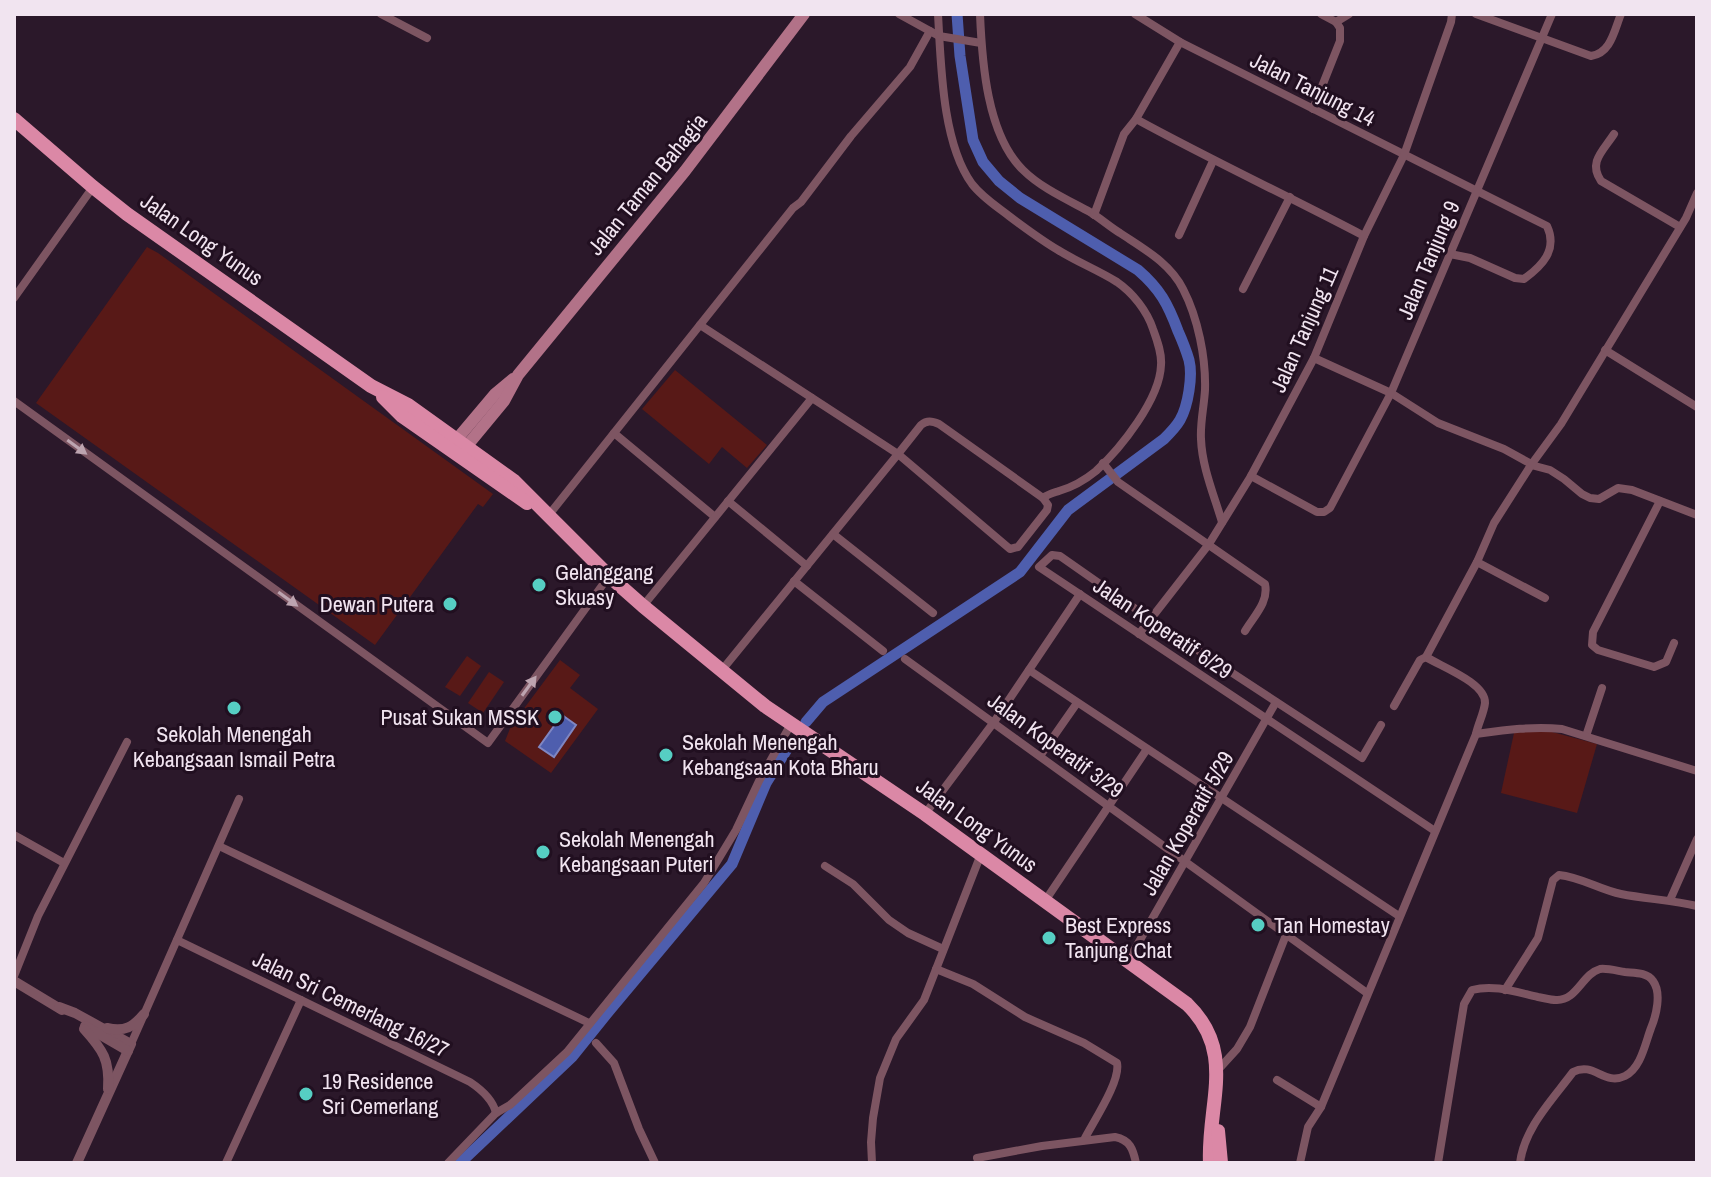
<svg xmlns="http://www.w3.org/2000/svg" width="1711" height="1177" viewBox="0 0 1711 1177" font-family="'Archivo Narrow',sans-serif">
<style>
.green{fill:#581917}
.water{fill:#4e5eae;stroke:#7f86c2;stroke-width:2}
.lines{fill:none;stroke-linecap:round;stroke-linejoin:round}
.canal{stroke:#4e5eae;stroke-width:11}
.minor{stroke:#7d5562;stroke-width:8}
.tertiary{stroke:#7d5562;stroke-width:10}
.secondary{stroke:#b27288;stroke-width:12}
.primary{stroke:#db88a6;stroke-width:14}
.oneway{fill:#bda4b0}
.poi-dot{fill:#56cec3;stroke:#210f20;stroke-width:3}
.labels{text-anchor:middle;dominant-baseline:central;stroke-width:6;stroke-linejoin:round;paint-order:stroke}
.street-label{font-size:22px;fill:#f1e4f0;stroke:#210f20}
.poi-label{font-size:22px;fill:#f1e4f0;stroke:#210f20;text-anchor:start}
</style>
<rect width="100%" height="100%" fill="#2b182a"/>
<g class="green">
<path d="M147,247l11,6 335,241 -10,13 -5,-3 -103,141 -339,-242z"/>
<path d="M675,370l92,75 -20,23 -25,-21 -13,17 -67,-55z"/>
<path d="M467,656l14,10 -21,30 -15,-9z"/>
<path d="M560,660l20,15 -10,13 28,21 -47,64 -46,-32 6,-15z"/>
<path d="M489,672l15,10 -21,31 -15,-10z"/>
<path d="M1541,729l56,15 -20,69 -76,-20 13,-60z"/>
</g>
<path class="water" d="M562,715l14,10 -22,32 -15,-10z"/>
<g class="lines">
<g class="canal">
<path d="M806,722l17,-20 197,-130 48,-62 96,-71c6,-6 12,-12 16,-19 8,-14 13,-44 9,-60 -3,-10 -7,-20 -11,-29 -10,-27 -18,-42 -40,-61l-118,-72 -21,-17 -16,-19 -10,-22 -13,-84 -3,-42"/>
<path d="M460,1163l112,-106 37,-46 123,-147 34,-81 23,-37"/>
</g>
<g class="minor">
<path d="M381,14l46,24"/>
<path d="M899,14l40,22 42,7"/>
<path d="M938,14c3,50 4,129 34,170 10,13 24,22 37,32 16,12 32,24 49,34 19,12 40,20 59,32 16,11 30,29 36,47 4,11 9,24 8,36 -1,34 -40,83 -65,106 -11,9 -23,16 -37,20 -6,2 -11,3 -16,7"/>
<path d="M980,14c2,48 7,121 43,156 18,18 45,30 67,42 10,6 20,15 30,21 24,16 50,30 63,56 15,29 23,69 22,101 -1,17 -5,33 -4,49 1,28 13,56 21,83"/>
<path d="M1135,14l45,28 367,184c11,24 -5,40 -23,53l-9,-1 -45,-20 -20,-4"/>
<path d="M1321,14l15,8"/>
<path d="M1476,14l115,42c20,-3 23,-25 30,-42"/>
<path d="M1336,22l13,-8"/>
<path d="M1313,109l27,-68v-13l-4,-6"/>
<path d="M1136,119c75,41 152,77 228,117"/>
<path d="M1614,134c-11,17 -26,28 -13,47l79,46"/>
<path d="M1094,215l30,-81 12,-15 44,-77"/>
<path d="M1179,235l34,-74"/>
<path d="M1243,289l47,-92"/>
<path d="M14,298l79,-111"/>
<path d="M700,325l198,129 112,95 8,-2 29,-37 1,-5 -5,-7 -104,-74c-7,-3 -12,-4 -18,1l-23,29 -176,216"/>
<path d="M1605,350l92,57"/>
<path d="M1314,358l77,35 47,30 66,26 31,17 15,4 14,9 18,15 8,4 9,1 19,-11 14,2 65,25"/>
<path d="M14,401l474,342 121,-167"/>
<path d="M614,433l101,84"/>
<path d="M1103,463l15,19 147,102c4,18 -11,32 -20,47"/>
<path d="M1251,476l66,36h7l6,-4 61,-115 161,-379"/>
<path d="M728,501l79,65"/>
<path d="M1660,501l-67,131 -1,13 6,5 56,17 12,-5 8,-19"/>
<path d="M548,516l245,-308 8,-6 50,-66 59,-69 20,-36"/>
<path d="M833,534l100,79"/>
<path d="M1477,562l68,36"/>
<path d="M794,581l89,70"/>
<path d="M643,606l169,-208"/>
<path d="M1139,634l70,-90 42,-68 63,-118 50,-122 40,-81 47,-133 1,-8"/>
<path d="M1426,657c16,10 60,26 59,46 -1,10 -7,21 -9,31"/>
<path d="M905,659l462,334"/>
<path d="M1029,670l370,246"/>
<path d="M1394,706l26,-46 6,-3 51,-95 17,-39 37,-58 30,-41 125,-206 11,-25"/>
<path d="M1381,725l-19,33 -212,-139 -90,-63 -8,-1 -13,12 396,264"/>
<path d="M1586,736l16,-48"/>
<path d="M1040,756l37,-53"/>
<path d="M925,814l69,-92 86,-128"/>
<path d="M14,835l50,28"/>
<path d="M219,846l370,177"/>
<path d="M825,866l28,18 36,36 19,13 35,16"/>
<path d="M1670,900l27,-61"/>
<path d="M1045,901l102,-152"/>
<path d="M177,940l293,142c12,8 23,18 26,31"/>
<path d="M1128,961l148,-259"/>
<path d="M936,969l37,15 52,33 59,26 33,20c4,18 -24,59 -33,77"/>
<path d="M14,976l24,-60 89,-174"/>
<path d="M1505,990l33,-52 15,-58 6,-5c22,2 41,15 62,19 25,5 51,6 76,12"/>
<path d="M596,1043l18,20 25,66 16,34"/>
<path d="M131,1044l108,-245"/>
<path d="M1216,1072l21,-23 13,-22 36,-92"/>
<path d="M1277,1080l44,27 155,-373c29,-4 57,-8 86,-5l135,42"/>
<path d="M977,1158l65,-12 73,-9c15,3 18,12 21,26"/>
<path d="M226,1163l75,-163"/>
<path d="M448,1163l48,-50 14,-8 57,-53 137,-169 32,-53 23,-49 32,-57"/>
<path d="M872,1163l-1,-21 2,-24 7,-40 16,-39 28,-39 57,-146"/>
<path d="M1300,1163l8,-36 13,-20"/>
<path d="M1438,1163l26,-159 8,-14c22,-6 44,2 66,7 6,1 13,3 18,3 21,1 26,-26 44,-31 7,-1 18,2 25,3 9,1 22,0 28,9 9,12 3,35 -2,47 -6,16 -10,40 -26,48 -21,10 -31,-15 -52,-4 -20,27 -49,56 -53,91"/>
</g>
<g class="tertiary">
<path d="M14,981l48,29"/>
<path d="M59,1007l16,6 56,31 -54,119"/>
<path d="M85,1026l43,25"/>
<path d="M107,1028c18,4 26,-1 37,-14"/>
<path d="M84,1029c19,21 26,31 24,60"/>
</g>
<g class="secondary">
<path d="M452,445l43,-51 18,-15"/>
<path d="M461,453l43,-52 14,-26 167,-204 119,-157"/>
</g>
<g class="primary">
<path d="M14,119l79,68 34,27 244,172 37,19 106,76 95,95 34,30 122,100 160,108 262,190c50,48 20,100 23,159"/>
<path d="M383,397l19,19 125,87"/>
<path d="M1218,1131l3,32"/>
</g>
</g>
<defs><path id="oneway-solid" d="M-6-.8H1V-3.2L6.5 0L1 3.2V.8H-6Z" transform="scale(2)"/></defs>
<g class="oneway">
<use href="#oneway-solid" transform="translate(77 447) rotate(36)"/>
<use href="#oneway-solid" transform="translate(288 599) rotate(36)"/>
<use href="#oneway-solid" transform="translate(529 686) rotate(-54)"/>
</g>
<g class="poi-dot">
<circle cx="539" cy="585" r="8"/>
<circle cx="450" cy="604" r="8"/>
<circle cx="234" cy="708" r="8"/>
<circle cx="555" cy="717" r="8"/>
<circle cx="666" cy="755" r="8"/>
<circle cx="543" cy="852" r="8"/>
<circle cx="1258" cy="925" r="8"/>
<circle cx="1049" cy="938" r="8"/>
<circle cx="306" cy="1094" r="8"/>
</g>
<g class="labels">
<g class="street-label">
<text transform="translate(1313 89) rotate(27)">Jalan Tanjung 14</text>
<text transform="translate(647 184) rotate(-51)">Jalan Taman Bahagia</text>
<text transform="translate(202 239) rotate(35)">Jalan Long Yunus</text>
<text transform="translate(1428 260) rotate(-67)">Jalan Tanjung 9</text>
<text transform="translate(1304 329) rotate(-66)">Jalan Tanjung 11</text>
<text transform="translate(1163 628) rotate(34)">Jalan Koperatif 6/29</text>
<text transform="translate(1056 745) rotate(36)">Jalan Koperatif 3/29</text>
<text transform="translate(1187 823) rotate(-60)">Jalan Koperatif 5/29</text>
<text transform="translate(977 825) rotate(36)">Jalan Long Yunus</text>
<text transform="translate(351 1004) rotate(26)">Jalan Sri Cemerlang 16/27</text>
</g>
<g class="poi-label">
<text x="555" y="572">Gelanggang<tspan x="555" dy="25">Skuasy</tspan></text>
<text x="434" y="604" text-anchor="end">Dewan Putera</text>
<text x="539" y="717" text-anchor="end">Pusat Sukan MSSK</text>
<text x="234" y="734" text-anchor="middle">Sekolah Menengah<tspan x="234" dy="25">Kebangsaan Ismail Petra</tspan></text>
<text x="682" y="742">Sekolah Menengah<tspan x="682" dy="25">Kebangsaan Kota Bharu</tspan></text>
<text x="559" y="839">Sekolah Menengah<tspan x="559" dy="25">Kebangsaan Puteri</tspan></text>
<text x="1065" y="925">Best Express<tspan x="1065" dy="25">Tanjung Chat</tspan></text>
<text x="1274" y="925">Tan Homestay</text>
<text x="322" y="1081">19 Residence<tspan x="322" dy="25">Sri Cemerlang</tspan></text>
</g>
</g>
<rect width="1711" height="1177" fill="none" stroke="#f1e4f0" stroke-width="32"/>
</svg>
